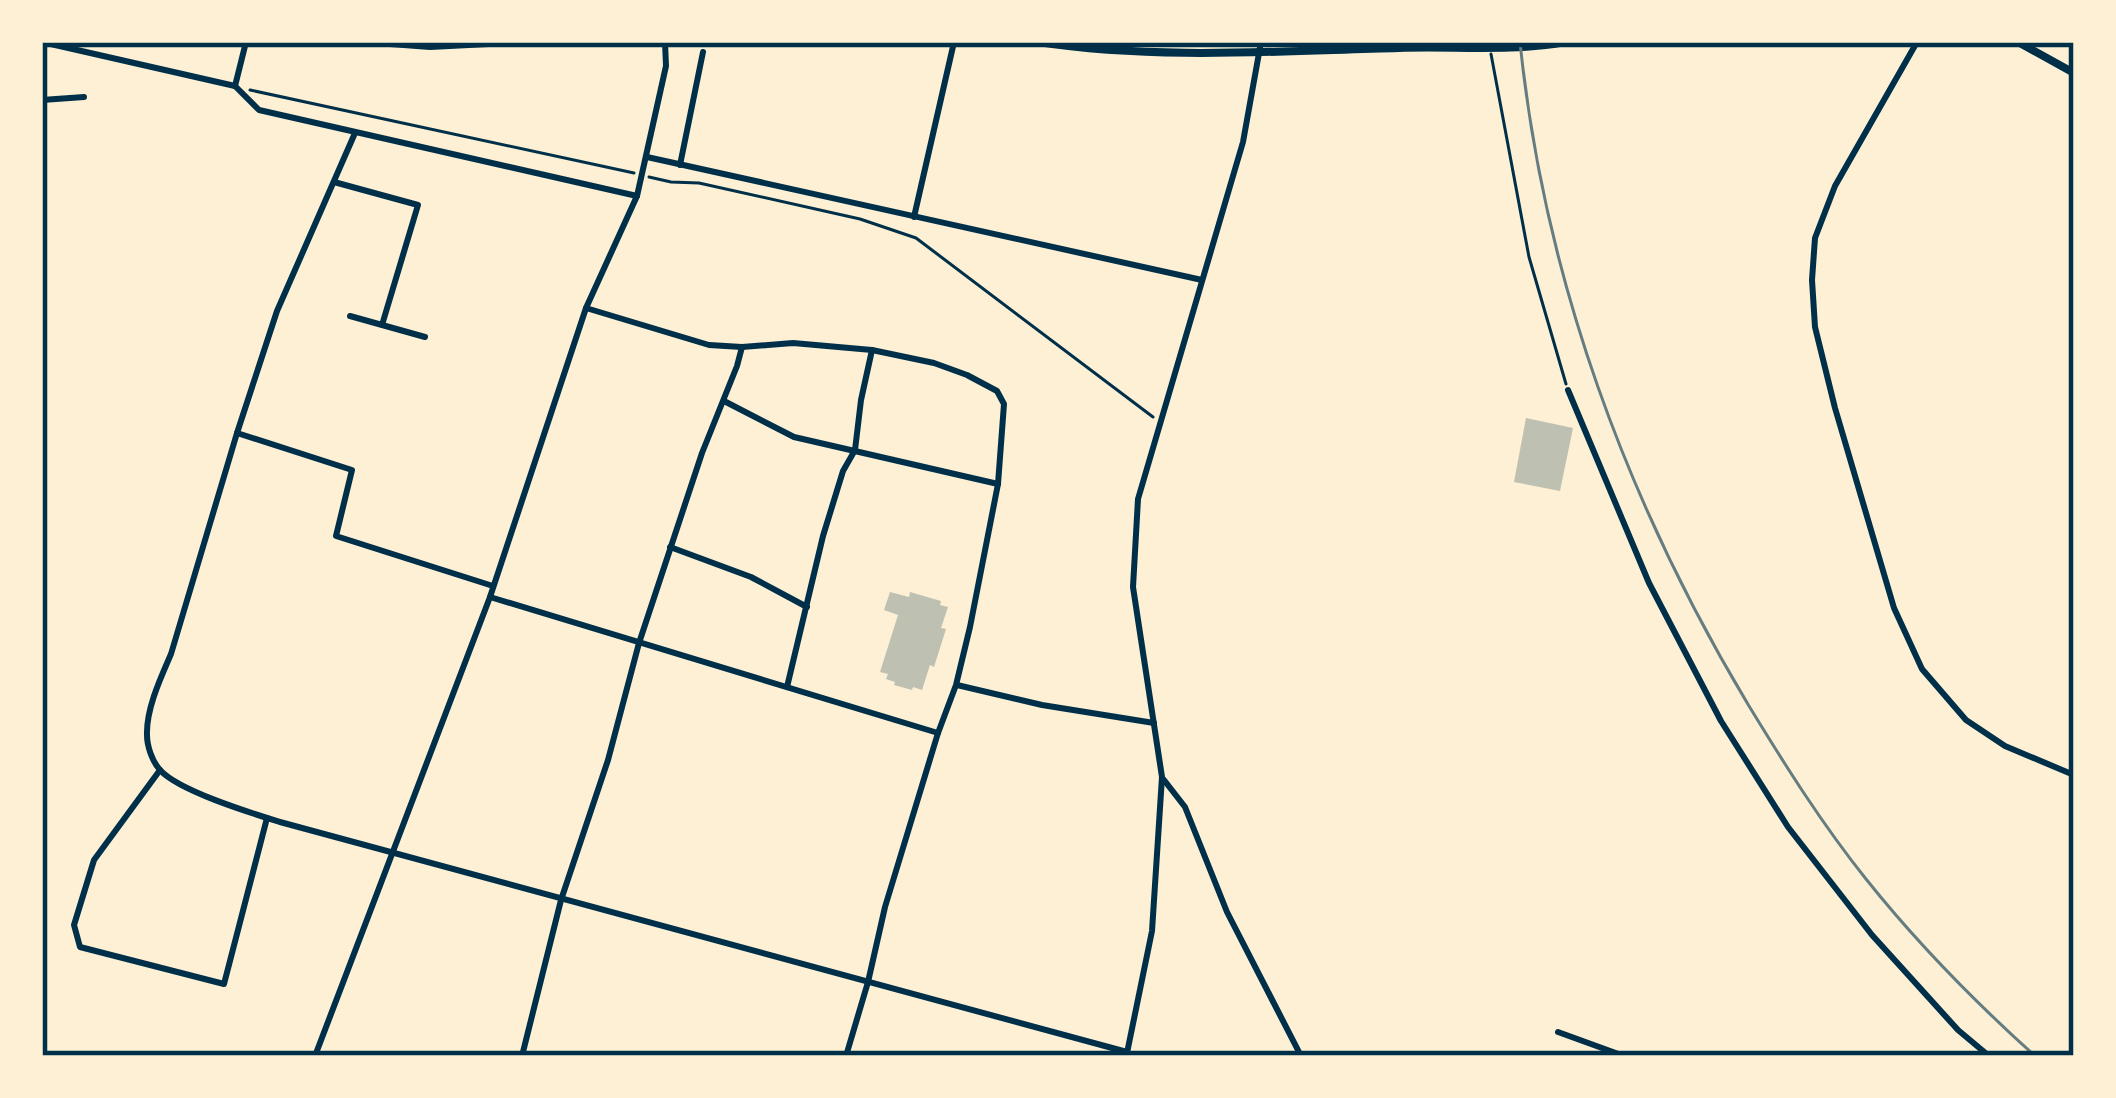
<svg xmlns="http://www.w3.org/2000/svg" width="2116" height="1098" viewBox="0 0 2116 1098" font-family="'Varela Round',sans-serif">
<style>
.building{fill:#bec0b2}
.lines{fill:none;stroke-linecap:round;stroke-linejoin:round}
.path{stroke:#003049;stroke-width:3}
.minor{stroke:#003049;stroke-width:6}
.tertiary{stroke:#003049;stroke-width:8}
.rail{stroke:#657d81;stroke-width:3}
.neatline{fill:none;stroke:#003049;stroke-width:4.5}
</style>
<rect width="100%" height="100%" fill="#fdf0d5"/>
<g class="building">
<path d="M1526,418l47,10 -13,63 -46,-9z"/>
<path d="M890,592l19,5 1,-5 31,9 -1,4 8,2 -7,21 5,1 -12,38 -4,-2 -8,25 -9,-3 -1,3 -18,-5 1,-3 -9,-3 2,-5 -8,-2 18,-57 -14,-5z"/>
</g>
<g class="lines">
<g class="path">
<path d="M1491,54l38,203 37,127"/>
<path d="M250,90l384,83"/>
<path d="M649,177l22,5 28,1 161,36 56,19 237,179"/>
</g>
<g class="minor">
<path d="M42,42l193,44"/>
<path d="M1917,42l-82,144 -20,52 -3,42 3,47 20,81 59,200 28,61 44,51 39,26 69,29"/>
<path d="M235,86l24,24 378,86"/>
<path d="M235,86l11,-44"/>
<path d="M42,100l42,-3"/>
<path d="M355,133l-78,178 -40,122 -66,221c-10,23 -25,55 -24,81 0,11 5,26 13,35 19,21 91,43 120,52l847,230"/>
<path d="M647,157l555,123"/>
<path d="M680,165l23,-113"/>
<path d="M334,182l84,23 -36,120"/>
<path d="M914,217l40,-175"/>
<path d="M586,308l123,37 33,2 51,-4 79,7 62,13 33,12 30,16 7,13 -6,80 -28,143 -14,58 -18,48 -53,174 -17,75 -22,74"/>
<path d="M350,316l75,21"/>
<path d="M1568,390l81,193 72,138 67,106 84,108 86,95 31,26"/>
<path d="M724,401l70,36 204,47"/>
<path d="M237,433l115,37 -16,66 157,50"/>
<path d="M670,547l81,30 56,30"/>
<path d="M490,597l448,136"/>
<path d="M957,685l85,20 112,18"/>
<path d="M787,687l36,-151 20,-65 12,-21 6,-50 11,-50"/>
<path d="M160,770l-66,90 -20,65 6,22 144,37 43,-166"/>
<path d="M1164,780l21,27 42,105 74,144"/>
<path d="M1558,1032l66,24"/>
<path d="M1127,1053l25,-122 10,-154 -29,-190 5,-88 105,-357 18,-100"/>
<path d="M315,1056l175,-459 96,-289 51,-112 29,-130 -1,-24"/>
<path d="M522,1056l39,-156 47,-140 31,-117 63,-190 35,-87 5,-19"/>
</g>
<g class="tertiary">
<path d="M377,42l53,4 78,-4"/>
<path d="M1038,42c119,18 241,9 361,6 54,-2 113,4 166,-6"/>
<path d="M2018,42l56,31"/>
</g>
<path class="rail" d="M1520,42c24,236 107,461 229,664 36,59 73,118 117,173 51,64 108,122 169,177"/>
</g>
<rect width="2116" height="1098" fill="none" stroke="#fdf0d5" stroke-width="90"/>
<rect x="45" y="45" width="2026" height="1008" class="neatline"/>
</svg>
